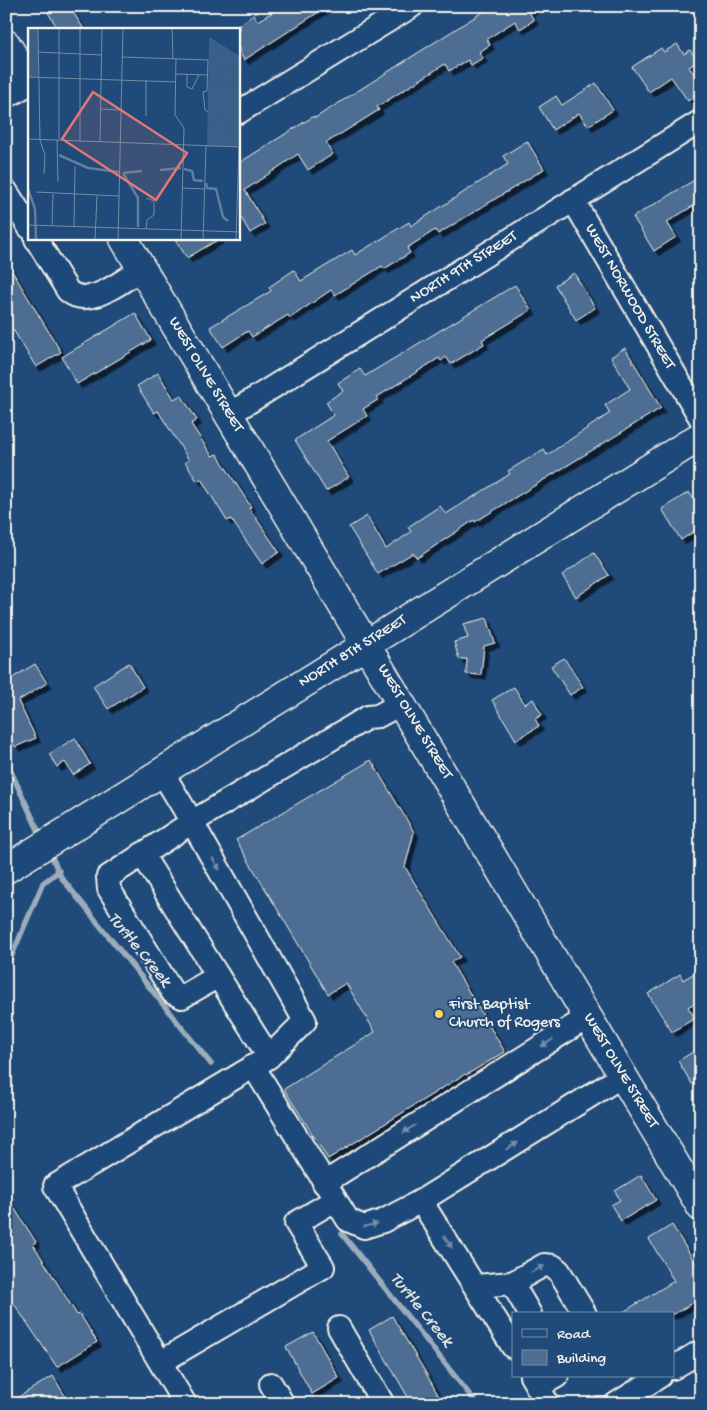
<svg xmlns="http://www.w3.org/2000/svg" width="707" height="1410" viewBox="0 0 707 1410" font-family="'Gochi Hand',sans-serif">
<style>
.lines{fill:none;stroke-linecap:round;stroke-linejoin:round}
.stream{stroke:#9cacbb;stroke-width:5.5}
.building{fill:#4d6e92;stroke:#f4f1e8;filter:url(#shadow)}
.minor-casing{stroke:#f4f1e8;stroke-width:26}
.major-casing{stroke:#f4f1e8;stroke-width:31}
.minor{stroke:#1f4a7a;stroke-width:22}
.major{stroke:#1f4a7a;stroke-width:28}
.oneway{fill:#748da6}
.poi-dot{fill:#ffd166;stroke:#1f4a7a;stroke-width:2}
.labels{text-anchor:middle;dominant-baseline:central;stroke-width:4;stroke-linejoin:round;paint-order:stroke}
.street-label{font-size:16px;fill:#f4f1e8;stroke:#1f4a7a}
.poi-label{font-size:16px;fill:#f4f1e8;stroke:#1f4a7a;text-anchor:start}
.water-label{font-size:18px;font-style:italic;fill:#dee0dd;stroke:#1f4a7a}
.inset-river{fill:none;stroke:#627e9d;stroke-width:2.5}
.inset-road{fill:none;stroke:#748da6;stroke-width:1}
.view{fill:#e27875;fill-opacity:0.15;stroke:#e27875;stroke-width:2.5}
.inset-edge{fill:none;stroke:#f4f1e8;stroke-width:2.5}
</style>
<defs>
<filter id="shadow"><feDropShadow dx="4.5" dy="4.5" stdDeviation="0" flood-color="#0009"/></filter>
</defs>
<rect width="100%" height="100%" fill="#1f4a7a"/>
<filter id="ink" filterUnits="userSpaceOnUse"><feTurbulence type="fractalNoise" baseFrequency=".02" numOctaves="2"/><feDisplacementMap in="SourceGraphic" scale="10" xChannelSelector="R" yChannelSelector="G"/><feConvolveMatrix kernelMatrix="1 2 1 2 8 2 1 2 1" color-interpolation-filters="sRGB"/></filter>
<g filter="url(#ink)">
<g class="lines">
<g class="stream">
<path d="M6,761l34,73"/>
<path d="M49,851l12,26 150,187"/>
<path d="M6,969l37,-86 16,-12"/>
<path d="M342,1234l135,170"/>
</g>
</g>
<g class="building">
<path d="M44,6h25l15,23h-26z"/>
<path d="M284,6h44l-84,54 -5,-9v-26l15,-11 3,7z"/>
<path d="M492,6h45l-8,6 5,8 -14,9 -5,-8 -28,18 3,6 -11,7 4,6 -12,7 -3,-5 -19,11 -4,-7 -68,43 2,3 -53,33 7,11 -25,16 -10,-16 -53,36 20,34 -15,9 -11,-19v-51l75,-47 1,2z"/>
<path d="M677,44l7,10 6,-4 8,11 -9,6 12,17v8l-13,9 -17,-24 -22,15 -17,-25 29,-19 3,4z"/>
<path d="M596,83l17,27 -25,16 -9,-13 -26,17 -14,-23 17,-11 6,9z"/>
<path d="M527,141l17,28 -106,65 -3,-4 -28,18 3,5 -26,16 -2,-3 -47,29 -4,-5 -41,28 -2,-3 -36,22 -4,-6 -25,16 -13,-20 61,-36 -2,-4 25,-17 7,11 51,-31 3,5 54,-33 2,4 97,-62 -5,-8z"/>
<path d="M701,176v25l-34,21 9,15 -22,14 -21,-34z"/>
<path d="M175,239h44l-32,19z"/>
<path d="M6,261l55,91 -25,15 -30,-49z"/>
<path d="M574,273l21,35 -19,12 -21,-35z"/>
<path d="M515,285l16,25 -49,30 2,4 -33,20 -5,-7 -5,4 -2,-3 -62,39 2,2 -16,10 4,7 -40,25 22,36 -23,14 -31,-51 39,-25 -8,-13 17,-11 -5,-8 22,-14 5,7z"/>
<path d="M135,313l16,27 -74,44 -15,-27z"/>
<path d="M625,348l36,60 -186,114 -1,-2 -57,38 -4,-5 -35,21 -29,-47 18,-11 19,33 25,-17 -3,-5 32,-21 6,8 64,-40 -2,-3 36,-22 3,6 63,-42 -5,-8 25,-16 -19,-32z"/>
<path d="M158,373l16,26 7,-4 16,25 -6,4 21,32 5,-2 34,53 -2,1 30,44 -17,12 -31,-45 -4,2 -26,-42 -4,2 -12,-19 4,-2 -31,-49 -4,2 -17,-27z"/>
<path d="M689,492l12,18v17l-20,13 -19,-31z"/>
<path d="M594,553l15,22 -33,22 -14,-22z"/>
<path d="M487,618l8,25 -11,3 -3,29 -15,-1 1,-15h-8l-5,-17 14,-4 -5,-14z"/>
<path d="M564,658l19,29 -13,8 -19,-29z"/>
<path d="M129,663l14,24 -35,22 -15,-23z"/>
<path d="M35,664l12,19 -29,18 18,37 -21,9 -9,-19v-53l3,5z"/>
<path d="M514,687l11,17 8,-5 9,16 -7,4 4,7 -23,14 -24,-40z"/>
<path d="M75,738l15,26 -17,11 -8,-13 -8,5 -8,-13z"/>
<path d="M371,760l43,72 -9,35 55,90 -9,5 54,90 -39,23 -1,-1 -137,85 -44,-70 91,-57 -29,-49 -18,11 -92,-154z"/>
<path d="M701,969v30l-13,8 7,11 -23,14 -24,-38 32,-20 3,6z"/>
<path d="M701,1047v32l-9,5 -14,-23z"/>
<path d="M641,1175l15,25 -35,21 -10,-16 9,-5 -5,-9z"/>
<path d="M6,1195l30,47 -3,2 44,71 3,-1 17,28 -40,25 -51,-75z"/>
<path d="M672,1225l29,47v26l-27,16h-54l54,-33 -25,-42z"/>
<path d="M392,1316l35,59 16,29h-31l-43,-74z"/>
<path d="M313,1332l26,46 -27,16 -26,-47z"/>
<path d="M53,1376l17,28h-63z"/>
</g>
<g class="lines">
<g class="minor-casing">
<g id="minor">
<path d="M6,97l23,-13"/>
<path d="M239,112l173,-106"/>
<path d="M6,191l23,36"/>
<path d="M573,200l128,219"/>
<path d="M36,239l32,52c22,19 54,-11 74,-22"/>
<path d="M228,415l473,-294"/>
<path d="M162,772l30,50 176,-105 10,-1 24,-13"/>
<path d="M142,854l76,122"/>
<path d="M253,1066l95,154 16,7 19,-6 38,-20 201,-125"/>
<path d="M324,1183l264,-166"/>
<path d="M421,1201l92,146"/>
<path d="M512,1283l18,31"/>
<path d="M476,1286l36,-3 32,-18 9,1 6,5 26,43"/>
<path d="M339,1328l44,76"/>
<path d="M161,1362l162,-95 -27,-44 39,-23"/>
<path d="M673,1368l28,-17"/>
<path d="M531,1376l17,28"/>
<path d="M271,1384l12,20"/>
<path d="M537,1387l20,-11"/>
<path d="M185,1404l-130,-218 214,-129 -51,-81 -36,21 -9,-4 -64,-104 -1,-12 84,-55 113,199 -36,36"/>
<path d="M616,1404l44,-28"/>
</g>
</g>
<g class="major-casing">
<g id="major">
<path d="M6,44l23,37"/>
<path d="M124,239l577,968"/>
<path d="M6,869l695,-433"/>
</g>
</g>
<use href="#minor" class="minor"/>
<use href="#major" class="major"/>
</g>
<defs><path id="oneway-solid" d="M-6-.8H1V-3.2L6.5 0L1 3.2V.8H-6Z" transform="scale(1.25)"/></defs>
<g class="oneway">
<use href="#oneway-solid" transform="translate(216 864) rotate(60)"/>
<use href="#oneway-solid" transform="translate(547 1043) rotate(148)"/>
<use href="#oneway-solid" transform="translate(409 1129) rotate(148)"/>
<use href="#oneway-solid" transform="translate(512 1146) rotate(-31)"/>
<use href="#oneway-solid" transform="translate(371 1225) rotate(-14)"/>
<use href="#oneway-solid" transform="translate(448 1242) rotate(57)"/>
<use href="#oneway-solid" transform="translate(538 1269) rotate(-27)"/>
</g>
</g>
<circle class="poi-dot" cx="439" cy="1014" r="5"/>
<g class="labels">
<g class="street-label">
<text transform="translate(464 268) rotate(-32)">NORTH 9TH STREET</text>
<text transform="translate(629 297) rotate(60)">WEST NORWOOD STREET</text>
<text transform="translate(205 375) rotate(59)">WEST OLIVE STREET</text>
<text transform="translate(353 652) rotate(-32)">NORTH 8TH STREET</text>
<text transform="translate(414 722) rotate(59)">WEST OLIVE STREET</text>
<text transform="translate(620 1071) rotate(59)">WEST OLIVE STREET</text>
</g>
<g class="poi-label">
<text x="449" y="1005">First Baptist<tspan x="449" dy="18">Church of Rogers</tspan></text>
</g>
<g class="water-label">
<text transform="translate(139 950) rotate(51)">Turtle Creek</text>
<text transform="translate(421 1310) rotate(51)">Turtle Creek</text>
</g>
</g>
<g transform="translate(28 28)">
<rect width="212" height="212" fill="#1f4a7a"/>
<path d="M0,0h10v49h-10zM181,9l31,19 1,91 -34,-1z" fill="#3a5f88"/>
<path d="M185,27l23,1v12l-24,-1zM194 50a6 6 0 1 1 12 0a6 6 0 1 1-12 0ZM183 50a6 6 0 1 1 12 0a6 6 0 1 1-12 0ZM192,62h13v5h-7l7,1v5h-14zM183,91l14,1 -1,22h-14z" fill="#3a5f88"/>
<path class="inset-river" d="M31,127l29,13 31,4M156,141l8,2 2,9 9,1M132,142l21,-2M95,145l15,25v29M95,145l19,-2M178,155l1,5 9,1 7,28 5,4M0,161l7,20 1,31"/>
<path class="inset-road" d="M10,0l2,112 5,15 -1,19M144,0l1,31M10,24l63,3M94,29l86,3 -1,31 -4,1 2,18 3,2M148,31l-1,56 9,13 -3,112M148,46l31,1M159,46v13l5,2 7,-14M0,49l148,5M72,81l21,1M118,88v-36M0,111l213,8M29,112l1,42M31,112v-112M52,113v-113M72,114l2,-114M154,160l23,1M8,164l83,4M0,197l213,7M24,198l1,-32M46,198l1,-60M118,201l1,-9 7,-5v-14l-8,-3M67,212l2,-44M90,212l5,-212M175,212l3,-94M208,212l3,-93"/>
<path class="view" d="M65,64l94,61 -31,47 -94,-61z"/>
<rect width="212" height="212" class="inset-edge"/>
</g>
<rect width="707" height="1410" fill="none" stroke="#1f4a7a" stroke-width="25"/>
<rect x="12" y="12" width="682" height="1385" fill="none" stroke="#f4f1e8" stroke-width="2" filter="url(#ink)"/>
<rect x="512" y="1312" width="162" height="65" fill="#1f4a7a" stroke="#748da6"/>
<rect x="522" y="1329" width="25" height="8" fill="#1f4a7a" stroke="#748da6"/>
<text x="557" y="1338" font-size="15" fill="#f4f1e8">Road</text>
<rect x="522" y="1350" width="25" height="15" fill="#4d6e92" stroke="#748da6"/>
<text x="557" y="1362" font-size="15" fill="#f4f1e8">Building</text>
</svg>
